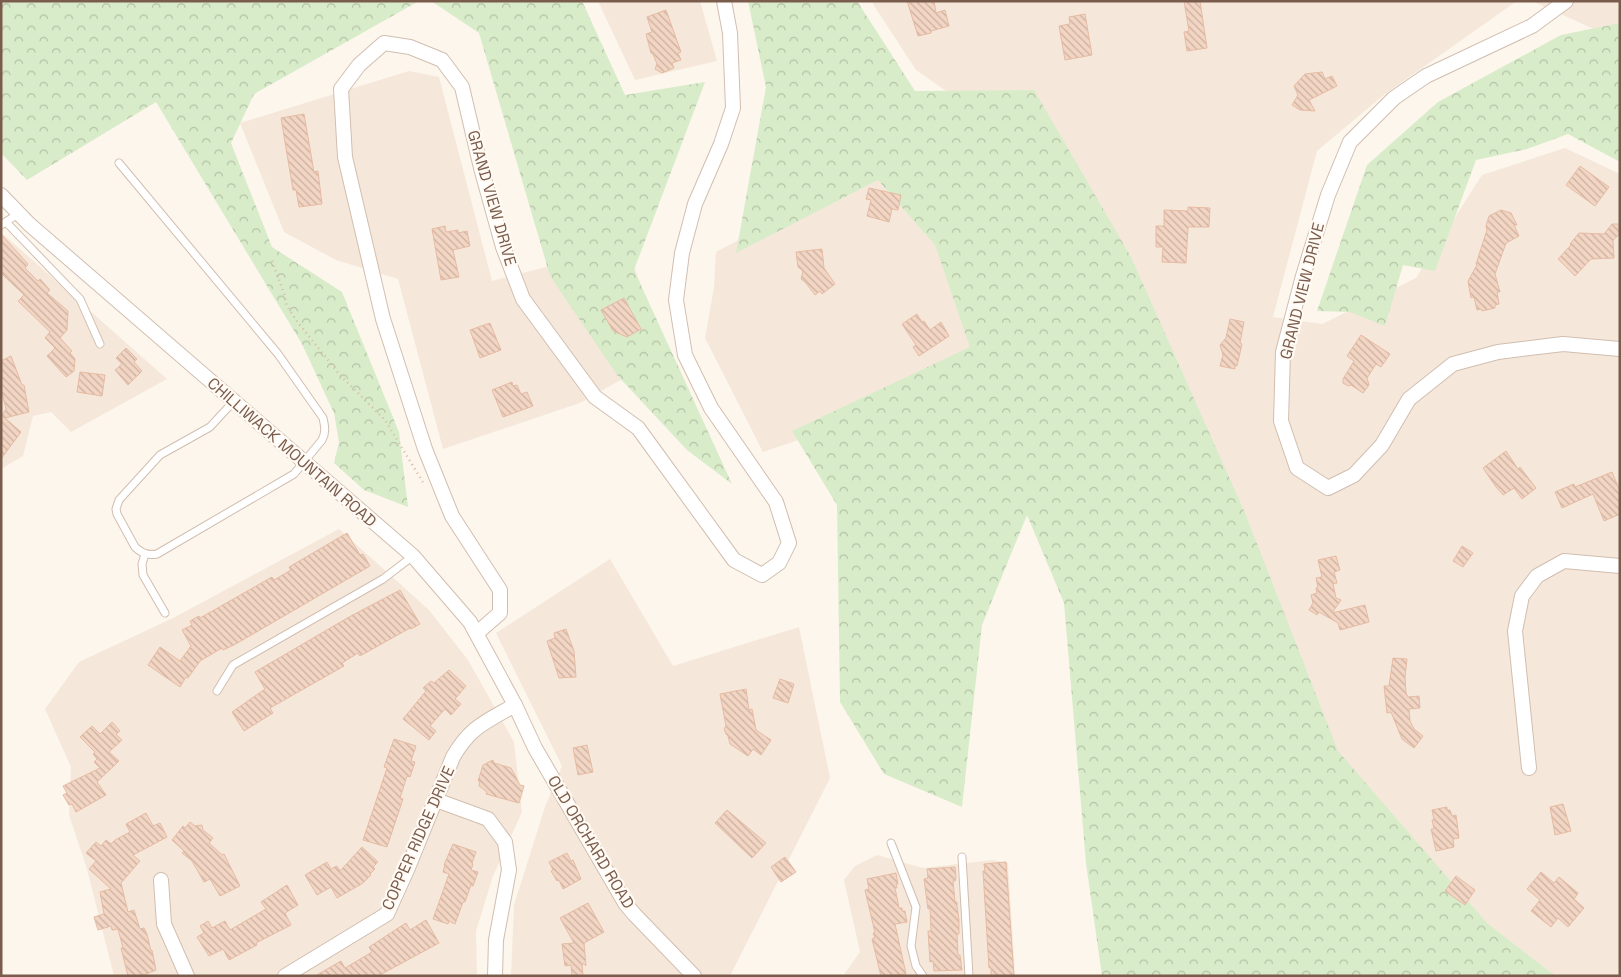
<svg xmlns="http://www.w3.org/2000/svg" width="1621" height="977" viewBox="0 0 1621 977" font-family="'Space Grotesk',sans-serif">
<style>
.residential{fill:#f5e8da}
.forest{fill:url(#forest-crowns)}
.building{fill:url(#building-back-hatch);stroke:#e6bba3}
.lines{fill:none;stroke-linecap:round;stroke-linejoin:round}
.lane-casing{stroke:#d1beb0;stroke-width:9}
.street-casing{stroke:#d1beb0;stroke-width:16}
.path{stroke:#d9b8a5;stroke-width:2.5;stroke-dasharray:1 4;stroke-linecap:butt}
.lane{stroke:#fff;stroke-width:7}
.street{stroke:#fff;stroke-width:14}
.labels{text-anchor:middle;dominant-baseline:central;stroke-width:4.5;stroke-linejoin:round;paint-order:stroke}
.street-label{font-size:16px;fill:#7a5c4d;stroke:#fffaf3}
</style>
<defs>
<pattern id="forest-crowns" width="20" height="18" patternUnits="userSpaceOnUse" patternTransform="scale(1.25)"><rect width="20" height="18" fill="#d8ecc9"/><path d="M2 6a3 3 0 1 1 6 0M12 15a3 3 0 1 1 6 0" fill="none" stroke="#b4c2a5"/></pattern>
<pattern id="building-back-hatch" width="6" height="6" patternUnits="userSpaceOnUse" patternTransform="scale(1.25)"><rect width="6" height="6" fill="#f3d5c3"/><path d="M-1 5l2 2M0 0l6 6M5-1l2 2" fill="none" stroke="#cab0a1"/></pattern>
</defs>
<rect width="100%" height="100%" fill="#fdf6ec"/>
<g class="residential">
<path d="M598,1h102l17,60 -82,19z"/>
<path d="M871,1h646l-132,93 -68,57 -44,166 49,7 94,-46 66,-103 83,-27 55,26v802h-170l-471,-862 -63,-44z"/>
<path d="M1532,1h88v40z"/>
<path d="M409,71l30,6 53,204 135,-35 38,109 -85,48 -137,46 -45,-170 -62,-19 -52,-28 -44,-109z"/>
<path d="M892,159l101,200 -171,73 -59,20 -58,-114 9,-51 2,-35z"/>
<path d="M4,235l163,144 -96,53 -20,-20 -18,4 -10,40 -22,13v-232z"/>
<path d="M339,529l90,81 39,50 46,82 8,70 -29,64 -17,55 1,45h-363l-27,-107 -18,-54 2,-48 -26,-58 34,-47 94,-44z"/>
<path d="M610,559l63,107 126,-39 31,151 -100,198h-219l3,-71 31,-98 17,-41 -66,-133z"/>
<path d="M877,855l46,13 70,-8 15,3 7,113h-172l17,-24 -16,-72 11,-14z"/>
</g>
<g class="forest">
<path d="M1,1h418l-165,93 -23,49 41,104 70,45 57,140 9,75 -44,-17 -30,-27 5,-21 -5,-29 -32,-69 -146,-242 -129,78 -26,-27z"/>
<path d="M431,1h151l43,94 80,-13 -71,188 98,214 -45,-34 -70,-75 -67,-99 -71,-243z"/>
<path d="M748,1h109l58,90 119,-1 97,167 114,256 93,238 149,172 68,53h-453l-16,-113 -22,-260 -37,-88 -45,110 -20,182 -78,-33 -44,-72 -3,-197 -45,-74 178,-84 -35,-102 -57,-65 -142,73 30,-166z"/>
<path d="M1620,23v139l-52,-28 -41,15 -51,11 -41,111 -32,-6 -18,61 -35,-14 -33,-1 50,-146 71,-63 123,-67z"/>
</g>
<g class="building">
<path d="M907,1h27l2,12 9,-3 4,16 -18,5v2l-13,3z"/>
<path d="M1184,1h16l7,47 -20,3 -3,-19 5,-1z"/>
<path d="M666,10l15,42 -3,1 3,7 -9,3 2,5 -12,5 -7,-4 2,-5 -4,-10 -2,-1 -5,-19 6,-2 -5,-15z"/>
<path d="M1085,14l7,41 -27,5 -6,-34 11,-2 -1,-7z"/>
<path d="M1322,72l3,7 7,-3 5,10 -28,14 6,11 -15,-1 -8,-5 6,-10 -4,-9 11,-12z"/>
<path d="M304,114l10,58 4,-1 4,33 -23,3 -3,-17h-3l-12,-72z"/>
<path d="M1580,166l29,21 -14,19 -29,-21z"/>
<path d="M869,188l32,7 -3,15 -6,-1 -3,13 -22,-6 4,-16 -5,-1z"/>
<path d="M1188,207l22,1 -1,19h-21l-2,36 -24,-1 1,-15h-7v-21h8v-16l24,1z"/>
<path d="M1501,210l10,3 6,12h-3l5,11 -13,7 -11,31 5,18h-3l2,12 -4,1v3l-13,3 -1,-2 -4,1 -3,-13 -3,1 -3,-17 9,-16 -1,-1 11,-34 -1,-4 3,-10z"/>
<path d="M1612,224h8v10l-7,6 1,18 -23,1 -16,17 -17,-17 13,-14 -1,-1 9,-11 25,1z"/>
<path d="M445,226l1,6 12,-2v3l9,-2 3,15 -17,4 6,27 -18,3 -9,-51z"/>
<path d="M1,234l27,30 -3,4 13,13 2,-2 10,11 -3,3 21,18 -1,19 -7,8 12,13 -2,2 5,6 -1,12 -8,6 -19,-21 8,-8 -10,-10 5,-6 -32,-31 6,-6 -23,-22z"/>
<path d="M822,249l2,19 11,16 -13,10 -2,-3 -5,4 -9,-12 -5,-4 2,-8 -5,-4 -2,-15z"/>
<path d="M624,298l17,31 -14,8 -14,-6 -12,-21z"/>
<path d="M917,314l5,8 2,-1 6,9 11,-8 8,14 -30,20 -6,-9 3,-2 -14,-21z"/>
<path d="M1230,319l14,3 -4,21 2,1 -5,22 -2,-1v4l-15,-3 3,-11 -3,-10 6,-7z"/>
<path d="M490,323l11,27 -21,8 -10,-28z"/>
<path d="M1361,335l29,19 -9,13 -5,-3 -9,14 2,7 -6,8 -12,-8 -3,1 -5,-3v-4l11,-18 -7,-5z"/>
<path d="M126,348l11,11 -3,3 8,9 -14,14 -13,-15 7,-6 -6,-6z"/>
<path d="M11,356l11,29h2l5,27 -24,6 16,14 -20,27v-45l1,1 4,-6 -5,-20v-28z"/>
<path d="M80,372l25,3 -3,21 -25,-4z"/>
<path d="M512,382l1,4 4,-1 4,9 6,-2 6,14 -30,11 -11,-27z"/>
<path d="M1506,451l12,18 2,-2 16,21 -14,11 -8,-11 -11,7 -7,-8 -13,-19z"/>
<path d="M1612,472l8,19v23l-16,7 -11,-27 -31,14 -7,-16 19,-8 1,3z"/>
<path d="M347,533l13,22 3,-1 7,12 -136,79 -11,5 -1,-2 -22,13 -12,17 -2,-1 -6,10 -32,-22 12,-18 20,14 11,-15 -9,-16 10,-5 -2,-4 9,-5 1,2 72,-41 2,3 17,-10 -2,-3z"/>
<path d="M1462,546l11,7 -10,14 -10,-6z"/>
<path d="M1336,556l4,14 -6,2 3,11 -4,1 3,14 5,2 -9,13 33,-8 4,17 -29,8 -2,-7 -19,-11 -2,3 -8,-5 4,-7 -2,-8 6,-2 -1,-5 2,-1 -2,-9 6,-1 -4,-17z"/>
<path d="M400,590l20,34 -9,5 -1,-1 -50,28 -2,-3 -16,10 2,3 -74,42 3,5 -29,18 -12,-19 33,-23 -10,-17 94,-55z"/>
<path d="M566,629l8,22 2,26 -17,1 -12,-37 8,-3 -1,-5z"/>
<path d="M1393,658l14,1 -2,18 1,16 2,4 11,-1 1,12 -11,1 1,12 4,8 9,7 -9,12 -12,-9 -11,-27 -4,1 -3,-27h5z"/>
<path d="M449,670l17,16 -11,13 6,5 -10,11 -6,-6 -15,17 6,5 -7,9 -26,-21 23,-28 -3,-3 8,-7 3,2z"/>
<path d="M780,679l14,5 -6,19 -15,-5z"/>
<path d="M746,689l3,21 3,-1 4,21 15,10 -10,15 -8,-6 -5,7 -18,-12 -2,-8 -2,-2 -2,-5 2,-3 -6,-32z"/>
<path d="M112,722l8,9 -4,3 6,6 -13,12 10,9 -22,21 9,13 -30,17 -4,-8 -3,1 -6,-10 4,-2 -4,-7 37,-18 -6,-6 3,-3 -4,-5 2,-2 -15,-15 12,-11 8,8z"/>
<path d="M394,739l22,7 -5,15 4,1 -5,15 -3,-1 -7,22 3,1 -16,48 -24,-7 24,-72 -3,-1z"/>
<path d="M587,745l6,27 -15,3 -5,-27z"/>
<path d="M493,760l1,3 17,5 9,17 4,1 -5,17 -33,-9 1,-2 -8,-6 1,-5h-2l5,-16z"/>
<path d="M1563,804l8,27 -16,4 -5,-28z"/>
<path d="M1447,807v3h3l2,6 4,-1 3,23 -6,1 1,8 -18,4 -5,-22h3l-2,-9h2l-2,-10z"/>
<path d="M727,810l39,33 -14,15 -37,-35z"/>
<path d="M146,813l7,13 7,-3 7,14 -34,18 7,6 -19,22 7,29 6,-2 6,19 4,-1 3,6 4,17 1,-1 4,20 -15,6h-13l-7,-28h2l-5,-19 -6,1 -1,-4 -13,4 -4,-13 10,-3 -4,-22 11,-3 -22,-20 7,-8 -10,-8 10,-11 5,4 5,-6 5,4 4,-4 15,-8 -4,-8z"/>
<path d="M190,822l5,4 7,-1 1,5 10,8 -4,5 13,12 2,-1 16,32 -20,10 -10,-17 -6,3 -12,-21 -10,-8 2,-2 -12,-11 11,-14 2,2z"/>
<path d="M453,844l23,8 -4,11 1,1 -2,6 7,2 -5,14 -2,-1 -6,17h-2l-8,22 -6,-3 -1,3 -15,-5 16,-45 -6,-2 2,-7h-1z"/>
<path d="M362,847l16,15 -5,5 2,2 -5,5 1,1 -8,8 -26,15 -6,-11 -14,8 -12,-20 22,-13 4,7 6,-3 3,5z"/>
<path d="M567,853l4,8 2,-1 8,19 -18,10 -4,-9 -2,1 -6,-10 2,-1 -4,-8z"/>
<path d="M785,857l11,15 -15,10 -10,-15z"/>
<path d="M1006,862l8,114h-23v-8h-2l-6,-97h2l-1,-7z"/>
<path d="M955,867l1,11 -1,3h-2l2,21h2v4l2,14v14h-2l1,21h2l2,15 -28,1 -1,-10 -3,1 -2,-31h3l-1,-23 -2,1 -4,-30 4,-1 -1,-9z"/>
<path d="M1541,872l13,11 5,-6 19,16 -4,6 10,9 -16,19 -10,-9 -7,9 -20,-16 9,-11 -13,-11z"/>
<path d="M896,873l2,11h-2l1,4h-2l4,20h3v3h3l2,11 -12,2 11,50 -25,2 -9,-37 3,-1 -2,-5h2l-10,-43 4,-1 -2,-10z"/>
<path d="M1456,876l19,14 -10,15 -20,-14z"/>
<path d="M287,885l11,20 -13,8 6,12 -35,18 1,2 -28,15 -6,-11 -14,7 -12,-19 7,-4 -4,-7 8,-5 4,7 13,-7 5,9 36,-21 -5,-7z"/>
<path d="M588,903l16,29 -20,11 2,23 -2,-2h-2l1,12h-11l-1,-11 -6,1 -3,-22 12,-1 -14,-25z"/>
<path d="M426,920l13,23 -61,33h-63l26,-15 4,7 27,-16 -3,-5 37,-24 4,7z"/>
</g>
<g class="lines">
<g class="lane-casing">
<g id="lane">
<path d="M119,163l159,191 45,64c2,9 3,14 -1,22l-28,34 -137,80c-9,2 -16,-1 -22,-7l-18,-33 -1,-5 3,-9 41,-45 50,-28 24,-26"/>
<path d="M6,222l74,77 20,45"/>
<path d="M1,225l17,-11"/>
<path d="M145,554l-3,10 1,11 22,38"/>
<path d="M217,691l16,-26 150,-86 30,-23"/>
<path d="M891,843l25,64 -5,39 5,20 7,10"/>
<path d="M962,857l7,119"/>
</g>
</g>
<g class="street-casing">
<g id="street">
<path d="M1566,1l-34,25 -106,50 -32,22 -44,44 -22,53 -25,81 -20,76 -2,69 16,47 31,20 26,-13 28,-30 27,-46 44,-35 45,-12 65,-8 57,5"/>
<path d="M1,195l28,29 384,332 57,66 45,83 20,43 90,155 9,11 60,62"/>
<path d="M477,633l23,-20v-23l-48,-74 -27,-67 -42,-130 -38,-162 -4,-68 18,-24 25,-22 26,4 32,13 20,27 19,81 22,79 20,52 72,98 43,31 96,132 28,15 17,-12 10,-20 -13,-41 -65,-94 -26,-53 -9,-55 6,-47 13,-49 26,-60 12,-36 -3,-75 -6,-32"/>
<path d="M1529,768l-14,-137 7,-35 15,-20 27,-15 56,5"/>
<path d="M436,800l52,19 17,23 4,28 -13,70 -1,36"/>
<path d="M161,880l3,44 23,52"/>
<path d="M285,976l102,-62 20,-44 46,-113c17,-30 34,-36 62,-52"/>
</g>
</g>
<path class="path" d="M272,261l12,32 3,13 9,14 43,54 46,46 39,64"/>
<use href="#lane" class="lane"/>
<use href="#street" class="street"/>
</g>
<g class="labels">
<g class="street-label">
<text transform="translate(492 198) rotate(74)">GRAND VIEW DRIVE</text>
<text transform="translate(1302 291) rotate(-76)">GRAND VIEW DRIVE</text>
<text transform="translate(292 452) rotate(41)">CHILLIWACK MOUNTAIN ROAD</text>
<text transform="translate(418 838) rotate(-66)">COPPER RIDGE DRIVE</text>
<text transform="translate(591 842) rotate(59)">OLD ORCHARD ROAD</text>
</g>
</g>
<rect width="1621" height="977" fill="none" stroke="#7a5c4d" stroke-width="5"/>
</svg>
